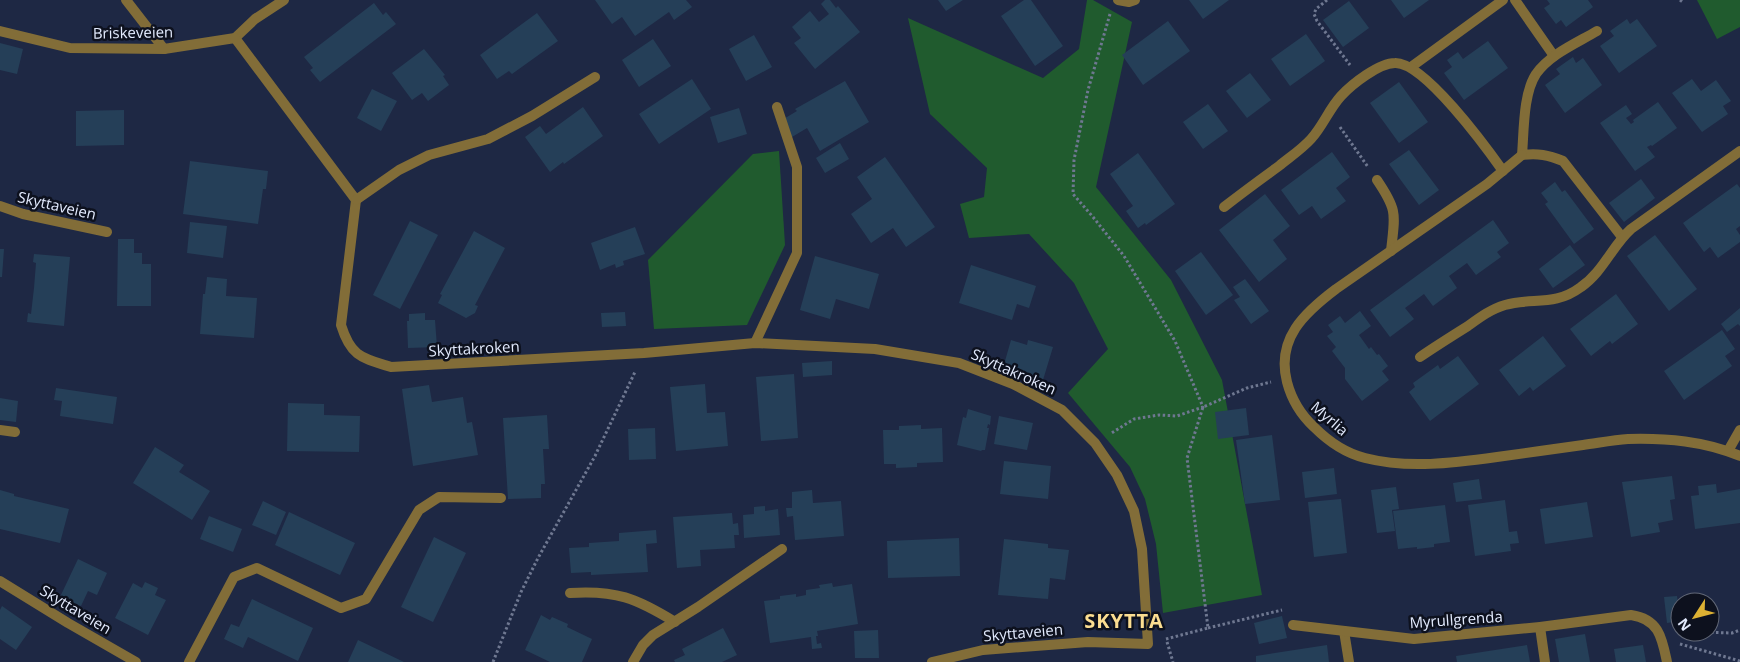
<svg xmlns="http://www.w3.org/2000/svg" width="1740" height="662" viewBox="0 0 1740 662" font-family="'Open Sans',sans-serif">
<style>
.green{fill:#205b2e}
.building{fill:#253f58}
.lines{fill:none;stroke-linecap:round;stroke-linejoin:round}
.path{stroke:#6f7891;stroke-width:3;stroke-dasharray:2.5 2.5;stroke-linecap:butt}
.service{stroke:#826d38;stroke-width:10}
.minor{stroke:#826d38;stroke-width:10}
.labels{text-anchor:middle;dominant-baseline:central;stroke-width:5;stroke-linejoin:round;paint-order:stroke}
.street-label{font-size:15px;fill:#e2eafd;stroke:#0d111e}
.district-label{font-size:20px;font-weight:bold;letter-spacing:1px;fill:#fbdd91;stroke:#0d111e}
</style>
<rect width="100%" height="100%" fill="#1e2844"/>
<g class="green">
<path d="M1087,0h6l39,22 -36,165 75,93 51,100 40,215 -99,18 -7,-69 -11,-45 -15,-32 -62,-74 40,-44 -34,-66 -45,-49 -60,4 -9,-34 24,-7 3,-29 -57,-54 -22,-96 135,60 36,-29z"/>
<path d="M1697,0h43v27l-23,12z"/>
<path d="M779,151l6,94 -38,80 -93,4 -6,-69 105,-106z"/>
</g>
<g class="building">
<path d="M595,0h91l6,7 -18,13 -5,-8 -34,24 -13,-19 -10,7z"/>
<path d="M825,0h5l6,8 2,-2 22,26 -45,37 -21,-26 7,-5 -9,-11 18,-16 9,11 10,-8 -8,-10z"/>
<path d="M938,0h25l-17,11z"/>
<path d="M1024,0h7l32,46 -28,20 -34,-50z"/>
<path d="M1189,0h40l-26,19z"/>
<path d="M1391,0h38l-25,18z"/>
<path d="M1547,0h41l5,7 -27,20 -5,-7 -5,4 -12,-16 6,-4z"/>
<path d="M1349,1l20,27 -26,19 -20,-27z"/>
<path d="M374,3l9,12 3,-3 10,12 -76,58 -10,-12 3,-2 -9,-11z"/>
<path d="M537,13l21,28 -46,33 -3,-3 -12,8 -17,-24z"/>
<path d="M1627,19l3,5 7,-5 20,27 -38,27 -19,-27 14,-10 -4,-5z"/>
<path d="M1168,21l22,30 -47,34 -21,-30z"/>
<path d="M1306,34l19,27 -35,25 -19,-27z"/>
<path d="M754,35l18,32 -26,14 -17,-32z"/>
<path d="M653,39l18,27 -32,21 -17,-27z"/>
<path d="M1488,41l20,27 -44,32 -20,-27 8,-6 -5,-7 11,-8 5,7z"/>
<path d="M0,43l23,6 -6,25 -17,-4z"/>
<path d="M424,49l21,26 -2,1 6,9 -21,16 -6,-8 -10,7 -20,-27z"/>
<path d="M1573,57l3,6 7,-5 19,27 -37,28 -20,-28 15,-11 -4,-5z"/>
<path d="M1250,73l21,27 -24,18 -21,-27z"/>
<path d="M692,79l19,30 -52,35 -20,-30z"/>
<path d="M1692,79l9,12 15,-11 15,21 -8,5 5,8 -26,18 -30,-39z"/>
<path d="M845,81l24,41 -49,29 -13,-23 -15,9 -10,-17 15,-9 -2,-2z"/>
<path d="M1399,82l29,40 -29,21 -29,-40z"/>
<path d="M372,89l25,12 -16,30 -24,-13z"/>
<path d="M1658,102l19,26 -25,18 -1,-1 -4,2 8,10 -20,14 -35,-48 26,-18 6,9 -6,4 5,6 3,-2 -1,-2z"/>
<path d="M1208,104l20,27 -25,18 -20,-27z"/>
<path d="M583,107l20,29 -39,28 -1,-2 -13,10 -25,-35 15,-11 6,8z"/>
<path d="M739,108l8,26 -29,9 -8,-26z"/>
<path d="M124,110v35l-48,1v-35z"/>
<path d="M840,143l9,16 -24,14 -9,-15z"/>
<path d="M1409,150l30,40 -20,15 -30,-41z"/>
<path d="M1332,152l18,25 -14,11 10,13 -25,18 -9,-13 -13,9 -18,-25z"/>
<path d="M1138,153l37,51 -29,21 -1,-2 -7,5 -12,-17 7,-5 -23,-32z"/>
<path d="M885,157l50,70 -29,20 -13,-19 -22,15 -20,-29 21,-15 -15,-22z"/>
<path d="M190,161l78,10 -2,18h-3l-5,35 -75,-10z"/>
<path d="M1641,179l14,19 -31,24 -15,-19z"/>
<path d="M1555,182l7,10 3,-2 29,39 -20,15 -29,-40 3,-2 -7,-9z"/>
<path d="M1737,184l3,4v38l-4,3 4,6v7l-22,16 -8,-11 -6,5 -21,-29z"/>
<path d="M1265,194l25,32 -17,14 14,19 -28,23 -40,-52z"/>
<path d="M1493,220l16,23 -12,9 4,5 -25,18 -9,-12 -18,13 8,12 -24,18 -9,-12 -19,14 9,11 -24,18 -20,-27z"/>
<path d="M410,221l28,14 -38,74 -27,-14z"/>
<path d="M190,222l37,4 -4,32 -36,-5z"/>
<path d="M635,227l10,27 -22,7 1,4 -8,3 -1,-4 -15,6 -9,-27z"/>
<path d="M474,231l31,17 -30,57 3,1 -3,7 -9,5 -28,-15 4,-8 -2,-1z"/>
<path d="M1655,235l42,54 -28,22 -42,-55z"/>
<path d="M118,239h16v14h8v11h9v42h-34z"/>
<path d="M1570,245l15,20 -32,23 -14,-19z"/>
<path d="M0,249h4l-2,28h-2z"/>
<path d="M1201,252l32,43 -27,20 -31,-44z"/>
<path d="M34,254l36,3 -6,69 -37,-4 1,-9 3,1 3,-26 2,-25 -3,-1z"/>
<path d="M815,256l64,18 -10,35 -33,-10 -6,20 -30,-9z"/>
<path d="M971,265l65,21 -7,22 -12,-4 -5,16 -53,-17z"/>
<path d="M207,277l20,2 -1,17 31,2 -3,40 -54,-4 3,-40h2z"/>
<path d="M1245,279l24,32 -18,13 -17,-24 6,-3 -7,-10z"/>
<path d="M1616,294l22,30 -26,20 -2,-3 -19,15 -21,-27z"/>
<path d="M1740,308v18l-2,-2 -11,8 -6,-8z"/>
<path d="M1360,311l11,15 -12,9 10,14 2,-2 6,8 2,-1 9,12 -6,5 7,9 -27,21 -17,-22v-11l-13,-17 4,-4 -9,-11 6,-4 -5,-7 12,-9 5,7z"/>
<path d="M625,312l1,14 -24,1 -1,-14z"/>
<path d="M425,313v7h10l2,27 -29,1 -1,-27h2v-7z"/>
<path d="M1722,330l13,19 -10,7 7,10 -48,34 -20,-29z"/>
<path d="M1543,336l23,30 -33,25 -3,-4 -11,9 -20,-26z"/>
<path d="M1011,340l16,5 1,-5 25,7 -10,33 -40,-12z"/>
<path d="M1458,356l21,28 -49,37 -21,-29 6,-5 -2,-4 25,-18 2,4z"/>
<path d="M832,361v14l-29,2 -1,-14z"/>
<path d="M794,374l4,64 -37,3 -5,-64z"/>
<path d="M705,384l2,29 18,-1 3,34 -52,5 -6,-64z"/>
<path d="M429,385l3,17 31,-5 4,26 5,-1 6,33 -65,11 -11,-77z"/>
<path d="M56,388l61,9 -4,27 -53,-8 2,-15 -8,-1z"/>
<path d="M0,398l18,3 -2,21 -16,-2z"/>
<path d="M288,403l36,1v11l36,1 -1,36 -72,-1z"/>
<path d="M1246,408l3,27 -31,4 -3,-27z"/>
<path d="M968,409l23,7 -1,9 -2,-1 -1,4h2l-4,22h-3l-1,1 -24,-6 6,-28 3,1z"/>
<path d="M547,415l2,34h-6l2,35h-4v14l-33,1 -5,-81z"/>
<path d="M999,416l34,7 -6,27 -33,-6z"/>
<path d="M921,425v4l21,-1 1,34 -26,1v4l-21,1v-4h-12l-1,-34h16v-4z"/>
<path d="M655,428l1,31 -27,1 -1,-31z"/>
<path d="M1272,435l8,65 -35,4 -9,-64z"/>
<path d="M155,447l29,18 -5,7 31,19 -18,29 -59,-37z"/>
<path d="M1004,461l47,5 -3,33 -48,-5z"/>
<path d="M1334,468l3,26 -32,4 -3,-26z"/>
<path d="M1672,476l3,23 -5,1 3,20 -15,3 2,9 -29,5 -9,-55z"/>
<path d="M1479,479l3,20 -26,3 -3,-19z"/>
<path d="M1716,484l1,9 23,-4v34l-45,6 -4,-33 8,-1 -1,-9z"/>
<path d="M1396,487l3,22 -7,1 3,21 -18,2 -6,-43z"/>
<path d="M0,490l14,4v2l55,13 -9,34 -60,-14z"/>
<path d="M812,490l1,13 28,-2 3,35 -49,4 -2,-24 -6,1 -1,-9h6v-16z"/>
<path d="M1341,499l6,54 -33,4 -6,-55z"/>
<path d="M1505,500l4,32 8,-1 2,12 -9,1 1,7 -36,5 -7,-51z"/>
<path d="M263,501l23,11 -10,23 -24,-10z"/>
<path d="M1587,502l6,35 -48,7 -5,-35z"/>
<path d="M1445,505l5,37 -16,2v3l-17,2v-2l-19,2 -5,-38z"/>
<path d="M765,506v5l13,-2 2,26 -36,3 -1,-23 11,-1v-7z"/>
<path d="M289,512l66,31 -15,32 -65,-30z"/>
<path d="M732,513l1,11 5,-1 1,12h-5l1,13 -35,2 1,16 -24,2 -4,-51z"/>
<path d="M209,516l33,13 -9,23 -33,-13z"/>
<path d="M656,530l1,13 -11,1 2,28 -57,3v-3l-20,1 -2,-25 20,-1v-4l30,-2v-8z"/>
<path d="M434,537l32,16 -33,69 -32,-15z"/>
<path d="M959,538l1,38 -72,2 -1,-37z"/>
<path d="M1004,539l44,5v4l21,2 -4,30 -15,-2 -2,21 -50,-4z"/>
<path d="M78,559l29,14 -10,22 -9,-4 -7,15 -21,-9z"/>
<path d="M145,582l13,6 -3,7 11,5 -18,35 -33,-17 18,-35 9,5z"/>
<path d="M832,583l1,4 19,-3 6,40 -41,7 1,5h-2l1,8 4,-1 1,5 -10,1 -1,-12 -41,6 -6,-42 16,-2v-3l16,-2v3l10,-2v-5l14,-2 -1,-3z"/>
<path d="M1677,596l3,25 -13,2 -3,-26z"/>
<path d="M252,599l61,29 -15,33 -50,-24 -5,11 -19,-9 7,-15 8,3z"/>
<path d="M2,606l30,21 -16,23 -16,-11v-29z"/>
<path d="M541,615l9,5 2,-3 16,7 -1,3 25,12 -10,23h-32l-25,-12z"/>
<path d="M1282,616l5,22 -28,6 -5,-21z"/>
<path d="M723,628l14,27 -15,7h-47l-1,-2 11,-5 -3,-6z"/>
<path d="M878,630l1,28h-24l-1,-27z"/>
<path d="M1585,634l5,28h-31l-4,-23z"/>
<path d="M358,640l46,22h-56z"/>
<path d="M1327,645l2,17h-73v-6z"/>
<path d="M1527,645l3,17h-73l-1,-6z"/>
<path d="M1643,645l3,17h-30l-2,-13z"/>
</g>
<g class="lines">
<g class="path">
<path d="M1327,0l-11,9 -2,5 3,7 33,44"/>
<path d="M1680,0l4,3"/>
<path d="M1110,14l-22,76 -14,70 -1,34 20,23 31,39 51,85 28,66 -26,9 -18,-1 -25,4 -24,15"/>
<path d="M1340,127l28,40"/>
<path d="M1208,628l74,-18"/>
<path d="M1701,632l31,1 8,-3"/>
<path d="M1166,639l42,-11 -21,-170 16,-51 44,-19 24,-6"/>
<path d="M1167,642l6,20"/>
<path d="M1680,644l60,17"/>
<path d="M493,662l28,-70 17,-34 57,-102 40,-84"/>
</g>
<g class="service">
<path d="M1118,0l11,2 6,-2"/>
<path d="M1515,0l39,56"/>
<path d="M1597,31c-20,12 -47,23 -61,43 -13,20 -12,57 -14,81 16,-2 26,0 41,6l59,76"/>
<path d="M1411,67l92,-67"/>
<path d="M1377,180c21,31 18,34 14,71"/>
<path d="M0,206l23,8 84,18"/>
<path d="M1224,207c18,-14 37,-28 55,-41 11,-9 23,-17 32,-27 12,-13 18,-30 30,-43 11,-12 38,-33 54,-33 29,-1 91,84 108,108"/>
<path d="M755,343l42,-90v-86l-20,-60"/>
<path d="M1420,357c16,-11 32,-21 48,-31 11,-8 23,-17 37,-21 28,-8 49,2 76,-18 22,-15 31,-41 50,-58l109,-78"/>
<path d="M0,430l15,2"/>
<path d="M1728,451l12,-21"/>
<path d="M570,593c46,-3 66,5 105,29"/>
<path d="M1540,627l5,35"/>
<path d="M1344,631l5,31"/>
<path d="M189,662l45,-85 23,-9 84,40 25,-9 53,-89 20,-13 62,1"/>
<path d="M633,662l10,-17 10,-10 45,-28 84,-58"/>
</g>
<g class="minor">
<path d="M126,0l38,49"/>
<path d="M0,31l70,17 94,1 71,-11 20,-19 29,-19"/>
<path d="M235,38l121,162 -15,125c10,32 21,33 50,42l253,-14 111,-10 120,6 84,14 54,21 49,26 33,33 22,32 17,36 8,38 6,95 -60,-2 -105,8 -51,12"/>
<path d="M1522,155l-35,29 -151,105c-32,24 -60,50 -49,93 5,19 13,32 27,45 14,14 31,26 51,31 43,11 88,5 132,-1 29,-4 57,-8 86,-12 15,-2 30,-5 45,-6 39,-1 76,2 112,17"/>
<path d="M356,200l43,-30 30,-15 59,-16 44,-23 63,-39"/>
<path d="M0,581l68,42 68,39"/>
<path d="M1293,625l121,14 126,-12 91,-12c28,4 31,23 36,47"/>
</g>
</g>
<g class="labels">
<g class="street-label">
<text transform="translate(133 32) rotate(-1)">Briskeveien</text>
<text transform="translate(57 205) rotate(13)">Skyttaveien</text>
<text transform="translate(474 348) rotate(-3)">Skyttakroken</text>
<text transform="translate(1014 371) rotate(24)">Skyttakroken</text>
<text transform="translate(1330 418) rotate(41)">Myrlia</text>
<text transform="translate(76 609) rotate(31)">Skyttaveien</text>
<text transform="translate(1456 619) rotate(-4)">Myrullgrenda</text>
<text transform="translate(1023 632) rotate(-5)">Skyttaveien</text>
</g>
<g class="district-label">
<text x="1124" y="620">SKYTTA</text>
</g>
</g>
<g transform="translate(1695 617) rotate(234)"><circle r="24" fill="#0d111e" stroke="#626877"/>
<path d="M0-4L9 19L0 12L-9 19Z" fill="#ddb133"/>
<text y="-8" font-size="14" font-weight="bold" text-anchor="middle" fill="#e2eafd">N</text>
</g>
</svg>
